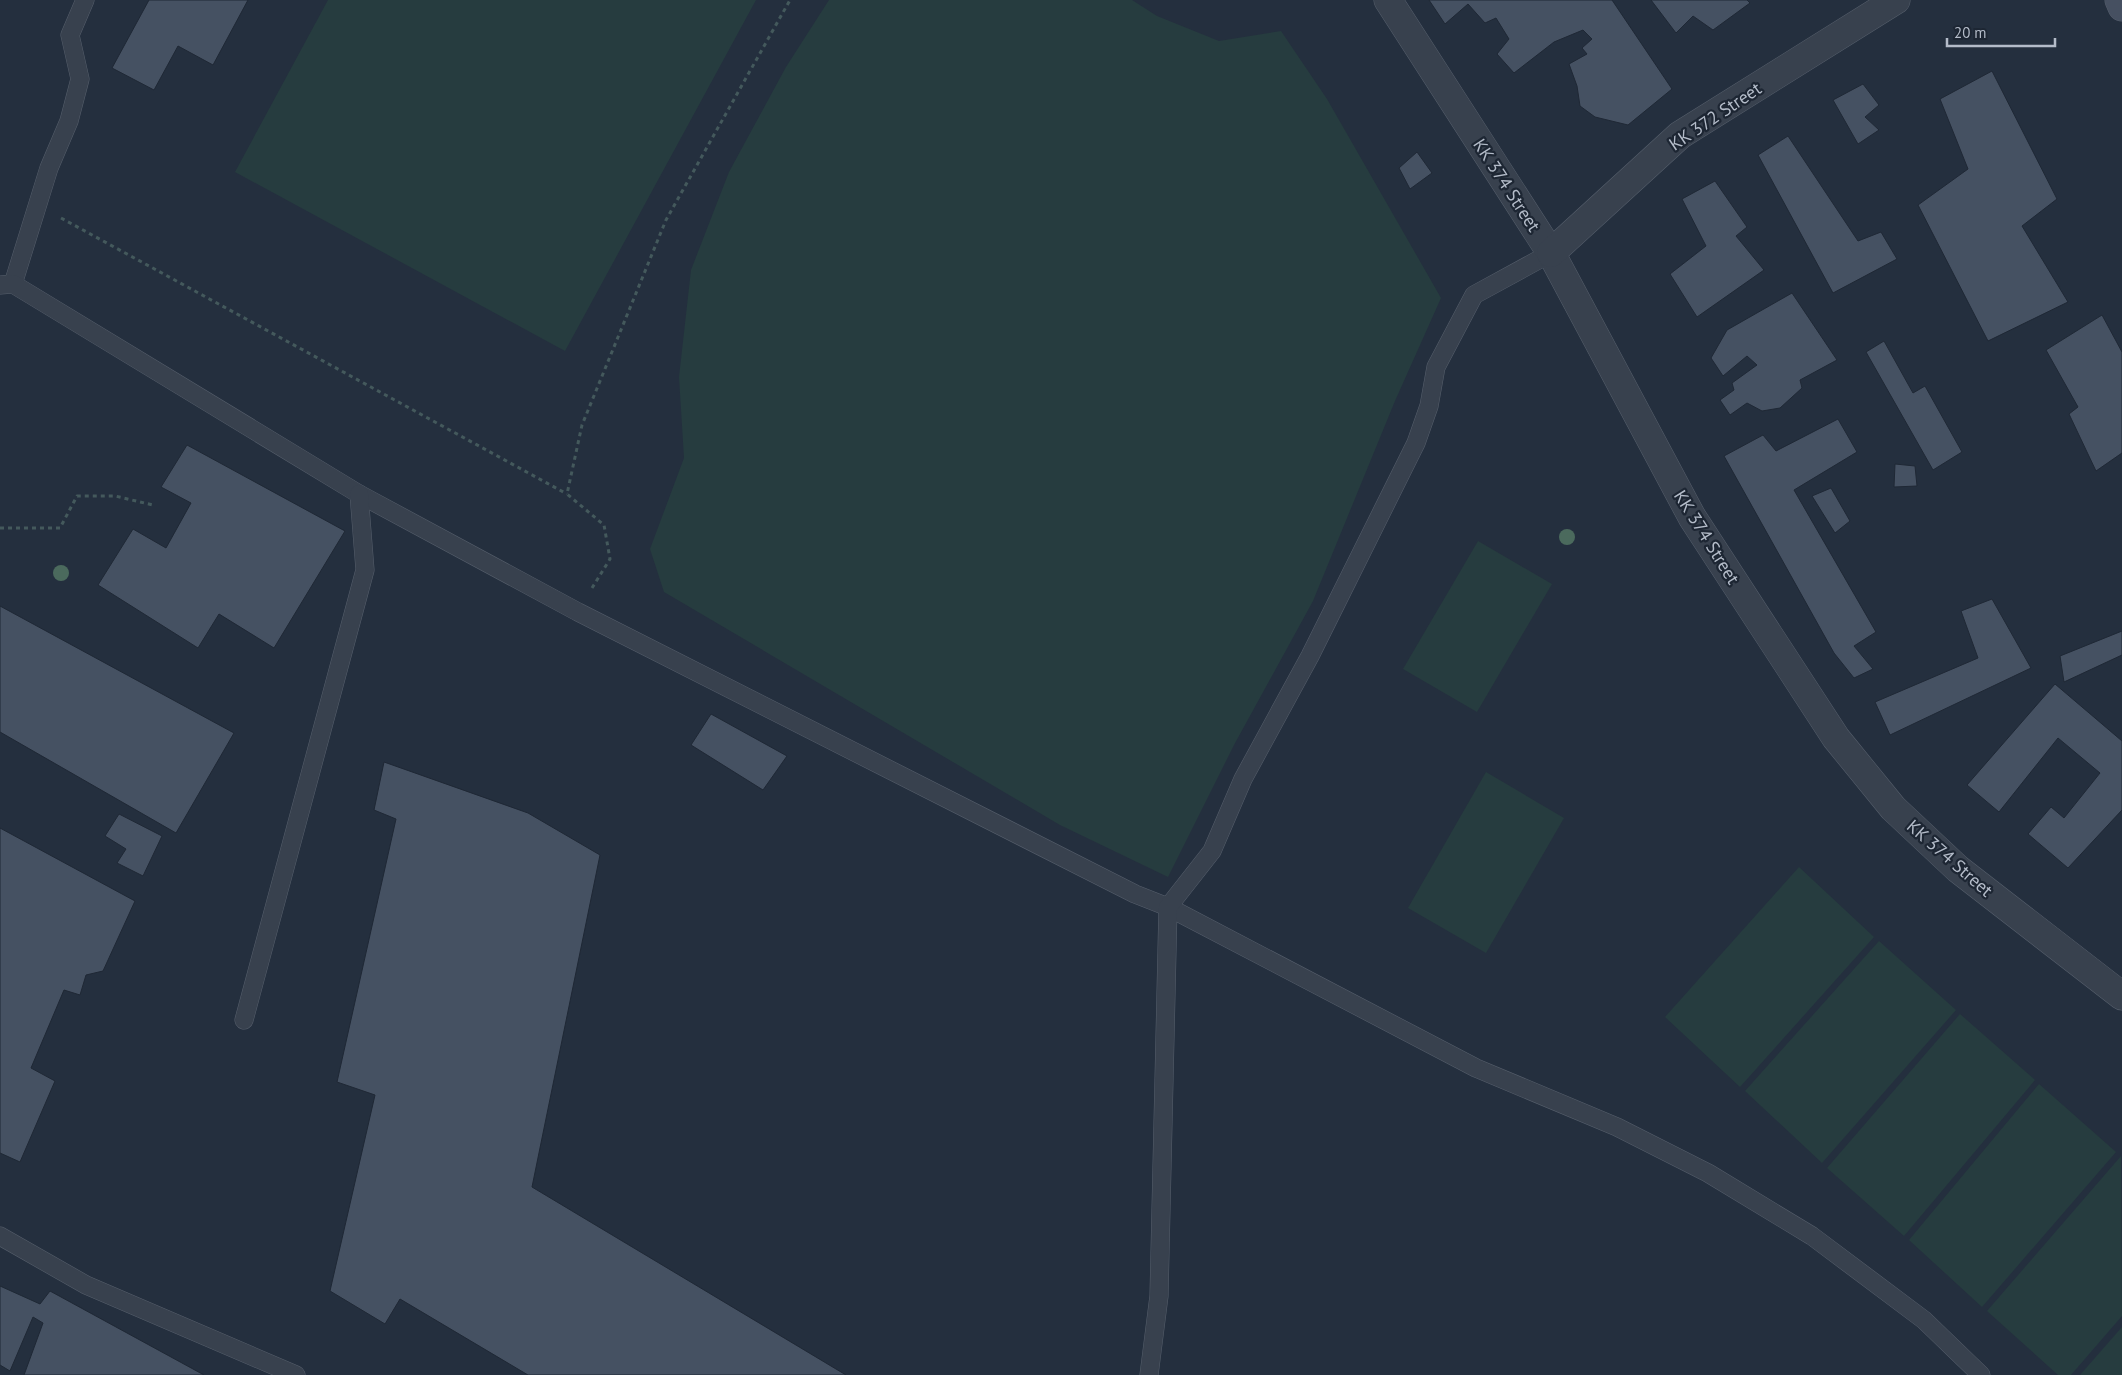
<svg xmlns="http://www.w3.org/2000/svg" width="2122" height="1375" viewBox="0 0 2122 1375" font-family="'PT Sans',sans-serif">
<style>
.green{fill:#263c3f}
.building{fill:#455162;stroke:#1f2835}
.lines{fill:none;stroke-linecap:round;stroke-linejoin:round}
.lane-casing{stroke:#565f6c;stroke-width:19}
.street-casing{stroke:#565f6c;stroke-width:29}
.secondary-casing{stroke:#565f6c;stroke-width:29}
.path{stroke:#44595c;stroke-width:3;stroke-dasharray:4 4;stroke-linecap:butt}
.lane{stroke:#38414e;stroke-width:18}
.street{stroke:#38414e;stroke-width:28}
.secondary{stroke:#465061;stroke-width:28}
.tree{fill:#4b6a5d}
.labels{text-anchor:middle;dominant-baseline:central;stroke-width:4.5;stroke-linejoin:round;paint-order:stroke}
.street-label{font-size:18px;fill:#b4bcc9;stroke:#1d2633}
</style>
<rect width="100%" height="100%" fill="#242f3e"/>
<g class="green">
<path d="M328,0h428l-191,351 -330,-179z"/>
<path d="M829,0h303l25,16 62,25 62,-10 46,68 114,199 -46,103 -82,200 -79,144 -66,132 -108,-52 -396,-233 -14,-43 34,-91 -5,-81 12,-107 38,-98 57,-105z"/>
<path d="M1478,541l74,43 -75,128 -74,-43z"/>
<path d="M1486,772l78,46 -78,135 -78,-45z"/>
<path d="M1799,867l75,70 -134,150 -75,-70z"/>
<path d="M1879,941l77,69 -134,153 -77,-72z"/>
<path d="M1960,1014l75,66 -131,156 -77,-68z"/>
<path d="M2039,1084l77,68 -134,155 -73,-67z"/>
<path d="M2121,1156l1,160 -51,59h-13l-71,-64z"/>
<path d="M2122,1327v48h-42z"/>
</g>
<g class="building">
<path d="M149,0h99l-35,65 -35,-19 -24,44 -42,-22z"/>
<path d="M1429,0h183l60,89 -44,36 -33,-8 -15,-11 -3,-20 -8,-22 18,-10 -5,-6 10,-9 -9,-9 -29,12 -40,31 -17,-19 12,-15 -13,-21 -11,5 -17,-19 -23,20z"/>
<path d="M1651,0h96l3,3 -37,27 -20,-14 -17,17z"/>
<path d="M1992,71l65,128 -35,27 46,76 -80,39 -70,-136 50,-36 -28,-70z"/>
<path d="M1863,84l16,21 -14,12 14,13 -21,14 -25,-44z"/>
<path d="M1788,136l70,105 23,-9 16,27 -64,34 -75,-138z"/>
<path d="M1417,152l15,21 -22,16 -11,-21z"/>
<path d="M1715,181l32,46 -11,9 28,34 -67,47 -27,-43 36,-28 -24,-47z"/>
<path d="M1792,293l45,67 -37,20 2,8 -22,20 -18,3 -15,-8 -17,12 -10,-15 14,-10 -2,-7 25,-18 -10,-9 -24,20 -12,-18 16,-28z"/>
<path d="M2102,315l20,37v101l-26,18 -27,-57 9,-7 -32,-57z"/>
<path d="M1884,341l29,52 12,-7 37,66 -29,18 -67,-118z"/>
<path d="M1838,419l19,33 -63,38 82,142 -22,14 19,23 -19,9 -20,-25 -110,-197 39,-21 13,16z"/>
<path d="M187,445l158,86 -71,117 -55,-34 -21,34 -100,-63 35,-56 33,19 25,-45 -30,-16z"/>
<path d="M1895,464l20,2 2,20 -23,1z"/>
<path d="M1831,488l19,33 -15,12 -23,-37z"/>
<path d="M1992,599l39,69 -141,67 -15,-33 103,-44 -17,-47z"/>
<path d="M0,606l234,127 -58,100 -176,-101z"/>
<path d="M2122,631v24l-58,27 -4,-26z"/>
<path d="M2055,684l67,57v69l-54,58 -40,-34 23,-27 13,11 36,-45 -42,-35 -59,74 -32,-27z"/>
<path d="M711,714l76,42 -24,34 -72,-45z"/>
<path d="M384,762l144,51 72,42 -68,332 314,188h-318l-128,-76 -15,25 -55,-33 45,-196 -38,-13 59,-263 -22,-9z"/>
<path d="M119,814l43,22 -19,40 -26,-13 9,-14 -21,-13z"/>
<path d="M0,828l135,73 -32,70 -17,4 -6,20 -16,-5 -33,78 24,13 -35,81 -20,-9z"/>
<path d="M0,1286l40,18 10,-13 154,84h-180l19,-52 -10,-6 -23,54 -10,-6z"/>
</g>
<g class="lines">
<g class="lane-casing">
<g id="lane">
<path d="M13,284l36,-116 20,-47 11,-42 -10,-44 15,-35"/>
<path d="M0,285l13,-1 346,210 219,118 557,282 33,13 308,161 141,59 91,46 104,63 112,84 57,55"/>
<path d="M244,1020l121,-450 -6,-76"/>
<path d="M0,1236l86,49 210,90"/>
<path d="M1149,1375l10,-79 9,-389 44,-56 31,-72 67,-123 106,-213 13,-37 7,-39 38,-72 77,-42"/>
</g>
</g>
<g class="street-casing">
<g id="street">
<path d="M1388,0l163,253 141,264 144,221 57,70 65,61 164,127"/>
<path d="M1551,253l129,-118 216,-135"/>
</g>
</g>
<g class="secondary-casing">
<path id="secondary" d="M2119,0l3,7"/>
</g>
<g class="path">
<path d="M61,218l506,276"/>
<path d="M0,528h60l17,-32h38l38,9"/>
<path d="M592,588l18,-29 -6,-34 -37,-31 15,-69 84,-205 124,-220"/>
</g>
<use href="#lane" class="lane"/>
<use href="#street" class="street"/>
<use href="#secondary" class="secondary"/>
</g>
<g class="tree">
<circle cx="1567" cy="537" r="8"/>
<circle cx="61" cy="573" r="8"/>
</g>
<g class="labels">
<g class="street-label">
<text transform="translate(1715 116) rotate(-34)">KK 372 Street</text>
<text transform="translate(1507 185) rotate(57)">KK 374 Street</text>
<text transform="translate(1707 537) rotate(58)">KK 374 Street</text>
<text transform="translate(1950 858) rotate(41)">KK 374 Street</text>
</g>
</g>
<path d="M1947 38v8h108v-8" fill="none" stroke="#b4bcc9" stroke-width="2.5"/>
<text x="1954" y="38" font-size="15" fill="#b4bcc9" stroke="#1d2633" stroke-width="4" paint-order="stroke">20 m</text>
</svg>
